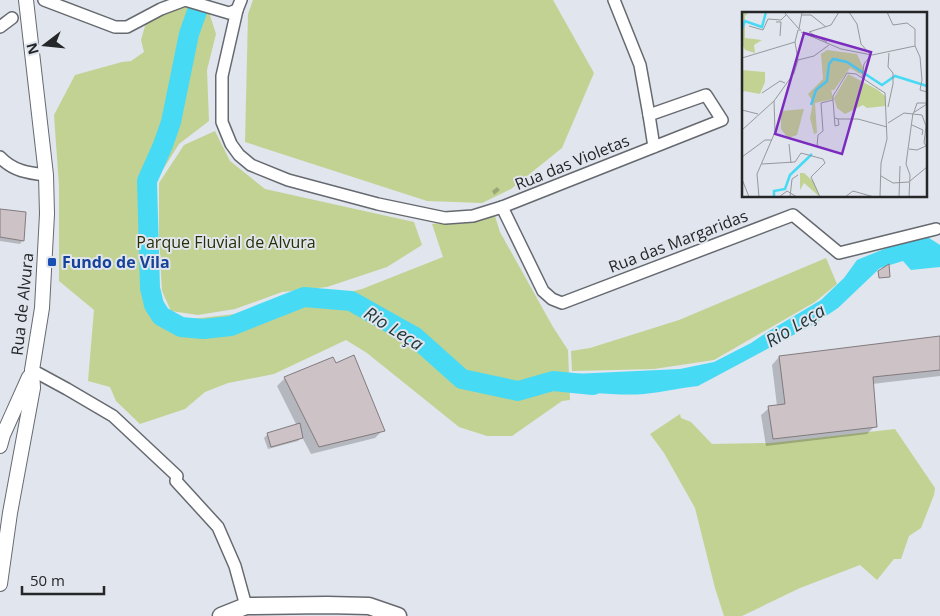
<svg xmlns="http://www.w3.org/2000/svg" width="940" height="616" viewBox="0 0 940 616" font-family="'Open Sans',sans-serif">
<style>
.green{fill:#c2d293}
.water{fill:#47daf4}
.shadow{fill:#0003}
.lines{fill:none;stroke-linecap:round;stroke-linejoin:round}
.river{stroke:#47daf4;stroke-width:20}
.building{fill:#cdc3c7;stroke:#827a7e}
.minor-casing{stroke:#666a70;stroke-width:14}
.tertiary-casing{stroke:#666a70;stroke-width:16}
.secondary-casing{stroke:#666a70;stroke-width:19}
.minor{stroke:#fff;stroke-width:11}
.tertiary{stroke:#fff;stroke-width:14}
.secondary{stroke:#fff;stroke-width:16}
.transit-dot{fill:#1a4fb4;stroke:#e1e5ed;stroke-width:2}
.labels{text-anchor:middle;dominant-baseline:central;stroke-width:4;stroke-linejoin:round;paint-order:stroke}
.street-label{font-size:16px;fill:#242628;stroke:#e1e5ed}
.park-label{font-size:16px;fill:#283005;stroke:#e1e5ed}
.transit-label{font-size:16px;font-weight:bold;fill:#164399;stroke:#e1e5ed;text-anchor:start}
.water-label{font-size:18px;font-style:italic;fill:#1d3539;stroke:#e1e5ed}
.inset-river{fill:none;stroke:#47daf4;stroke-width:2.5}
.inset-road{fill:none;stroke:#95999e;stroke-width:1}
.view{fill:#7b2cbf;fill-opacity:0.15;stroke:#7b2cbf;stroke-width:2.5}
.inset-edge{fill:none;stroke:#242628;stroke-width:2.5}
</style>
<rect width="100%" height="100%" fill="#e1e5ed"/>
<g class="green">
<path d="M253,0h300l41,73 -32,75 -51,41 -29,14 -55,-2 -182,-59 3,-128z"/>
<path d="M185,3l24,9 7,22 -9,36 2,51 -30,23 -24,38 1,104 8,23 19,11 52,-6 74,-21 33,1 20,-5 81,-32 -11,-33 40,-5 22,-6 6,19 53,95 15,23 2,50 -8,1 -50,35h-25l-28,-9 -92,-74 -21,-13 -72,34 -46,9 -23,9 -20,17 -45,15 -24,-23 -6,-14 -22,-6 6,-71 -35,-29v-95l-5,-71 21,-40 47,-13 9,-1 13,-9 -3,-12 6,-21z"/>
<path d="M215,131l15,30 35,28 149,33 8,23 -35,22 -60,20 -45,5 -47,17 -37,6 -27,-4 -9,-20 -3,-55v-53l25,-38z"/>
<path d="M826,258l11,26 -22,18 -101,58 -60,9 -82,2 -1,-20 19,-3 89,-28z"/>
<path d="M680,414l1,4 10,4 21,22 59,-1 124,-14 40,59 -1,7 -13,33 -12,8 -8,23h-7l-17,21 -17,-15 -60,23 -58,28h-18l-9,-28 -20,-80 -31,-55 -14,-19z"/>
</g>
<path class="water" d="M926,236l14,9v22l-29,3 -8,-9 -23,7 -42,40 -24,16 -116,62c-18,2 -35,6 -54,8 -25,2 -59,-2 -85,-4l14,-16 107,-5 34,-7 37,-19 18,-12 52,-31 23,-22 13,-18 42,-17z"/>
<g class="shadow">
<path d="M497,187l3,3 -6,5 -2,-4z"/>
<path d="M0,210l23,30 -3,4 -20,-3z"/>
<path d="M940,337v39l-68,8 3,42 -8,8 -101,12 -5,-31 8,-7 8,-2 -5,-41 7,-8z"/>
<path d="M332,359l51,71 -8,8 -64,16 -9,-17 -4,4 -30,8 -4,-11 4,-4 29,-8 -20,-40 7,-7z"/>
</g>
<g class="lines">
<path class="river" d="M201,0l-12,34 -18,88 -8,23 -16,36 3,107 4,17 7,11 20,11 22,2 28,-3 73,-29 47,4 64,36 47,42 56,12 35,-10 40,4"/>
</g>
<g class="building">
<path d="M0,209l26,3 -2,29 -24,-4z"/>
<path d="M889,264l1,13 -11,1 -1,-7z"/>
<path d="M940,336v34l-67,7 4,50 -104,12 -5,-33 17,-2 -6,-48z"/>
<path d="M354,355l31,76 -66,16 -35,-70 49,-20 3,6z"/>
<path d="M300,423l3,15 -32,9 -4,-14z"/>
</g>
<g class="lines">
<g class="minor-casing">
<g id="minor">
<path d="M44,0l71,27h12l34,-18 24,-9 44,13 8,-3"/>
<path d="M241,0l-4,10 -15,66v46l9,22 8,11 12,10 37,15 90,24 67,14 28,-2 29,-9 220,-87 -16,-25 -57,20 5,32"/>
<path d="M614,0l26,65 9,50"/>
<path d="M0,27l12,-9"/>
<path d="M0,157c13,14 28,16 46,18"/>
<path d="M502,207l41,84 9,8 10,4 231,-88 46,38 97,-24"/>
<path d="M32,370l35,19 46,27 64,60 -1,5 42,46 17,39 11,40"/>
</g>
</g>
<g class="tertiary-casing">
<g id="tertiary">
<path d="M0,446l3,-11 26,-58"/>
<path d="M0,584l10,-71 23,-125 -1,-18 10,-62 5,-94 -1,-39 -20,-175"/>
</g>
</g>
<g class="secondary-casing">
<path id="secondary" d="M221,616l25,-10 81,-1 42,1 29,10"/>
</g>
<use href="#minor" class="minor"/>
<use href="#tertiary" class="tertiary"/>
<use href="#secondary" class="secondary"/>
</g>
<rect class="transit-dot" x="47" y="257" width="10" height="10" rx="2.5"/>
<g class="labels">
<g class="street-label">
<text transform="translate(572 162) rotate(-22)">Rua das Violetas</text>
<text transform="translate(678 241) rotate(-21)">Rua das Margaridas</text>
<text transform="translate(22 304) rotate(-84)">Rua de Alvura</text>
</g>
<g class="park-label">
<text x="226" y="242">Parque Fluvial de Alvura</text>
</g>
<g class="transit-label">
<text x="62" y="262">Fundo de Vila</text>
</g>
<g class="water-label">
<text transform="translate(795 325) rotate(-31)">Rio Leça</text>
<text transform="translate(394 328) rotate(32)">Rio Leça</text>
</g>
</g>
<g transform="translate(742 12)">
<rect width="185" height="185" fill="#e1e5ed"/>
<path d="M0,0h7l-4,4v22l17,2 -8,5 1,8 -10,-3 -3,-6zM85,38l30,4 8,18 -5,2 -10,-6 -16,22h-3l-2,-12 4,21 -18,4 2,30 -3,1 -4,-16 3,-16 -5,-8 15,-15 -2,-25zM0,58l23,2v10l-5,12 -16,-3 -2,3zM106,62l30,16 8,7 -1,9 -18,2 -4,-3 -18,9 -8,-6 -3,-10zM62,97l-7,26 -9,3 -7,-9v-18zM58,161h4l10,9 6,15 -16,-14 -4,7z" fill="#c2d293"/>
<path class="inset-river" d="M0,17l3,-8 17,6 4,-15M69,93l5,-15 11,-9 2,-17 4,-5 14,3 35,23 13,-9 32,10M32,185v-6l11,-2 5,-14 22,-21"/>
<path class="inset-road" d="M42,0l15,17M107,0l8,12 4,20 8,9M145,0l6,13 14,-2M60,3h9l15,12M34,10h5l-1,14M165,11l8,6v17l5,11 2,23 -2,10 7,2M7,14l14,4 5,-11 13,1 5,-5M57,17l3,-17M59,20l40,17 31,6 43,-9M67,20l22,-7 8,-13M67,20l18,10M0,46l53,-16M56,48l16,-4 15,-11M120,65l2,-13 7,-9M20,81l18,-12 5,2M146,95l5,-23v-11l-5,-6 1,-14M0,98l16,4M172,100l3,-9h10M93,106l3,1 1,6 -4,1 -2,-26v-4l14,-23 9,1 29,19 2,46 -6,24 -1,34M96,107h20l29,8M146,111l16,-10 18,2 4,11 -2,17 3,4M170,113l11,5 -1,5M0,118l32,-29M47,132l2,19M75,134l1,-11 5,-4 -2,-28 12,-3M167,137l8,1 9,-4M0,145l23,-17h7M20,152l33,-2 6,-9 22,6 2,4 -14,14 9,20M139,164l12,7 16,-1M0,167l7,18M168,169l17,-14M17,185l-2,-23 18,-42 -1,-31 20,-28 4,-13 -3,-18 3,-12h3M37,185l8,-6 10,6M48,185l2,-18 6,-4M103,185l8,-6 21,6M157,185l1,-31M167,185l1,-22 -4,-11 7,-51 14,-9"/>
<path class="view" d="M62,21l67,19 -29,102 -67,-20z"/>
<rect width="185" height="185" class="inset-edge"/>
</g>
<g transform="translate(45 45) rotate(254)" stroke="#e1e5ed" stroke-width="4" paint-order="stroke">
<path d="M0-4L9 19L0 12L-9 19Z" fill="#242628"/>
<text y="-8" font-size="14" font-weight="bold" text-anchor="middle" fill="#242628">N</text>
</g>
<path d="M22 586v8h82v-8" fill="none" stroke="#242628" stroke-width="2.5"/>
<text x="30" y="586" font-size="15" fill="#242628" stroke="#e1e5ed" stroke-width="4" paint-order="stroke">50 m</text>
</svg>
